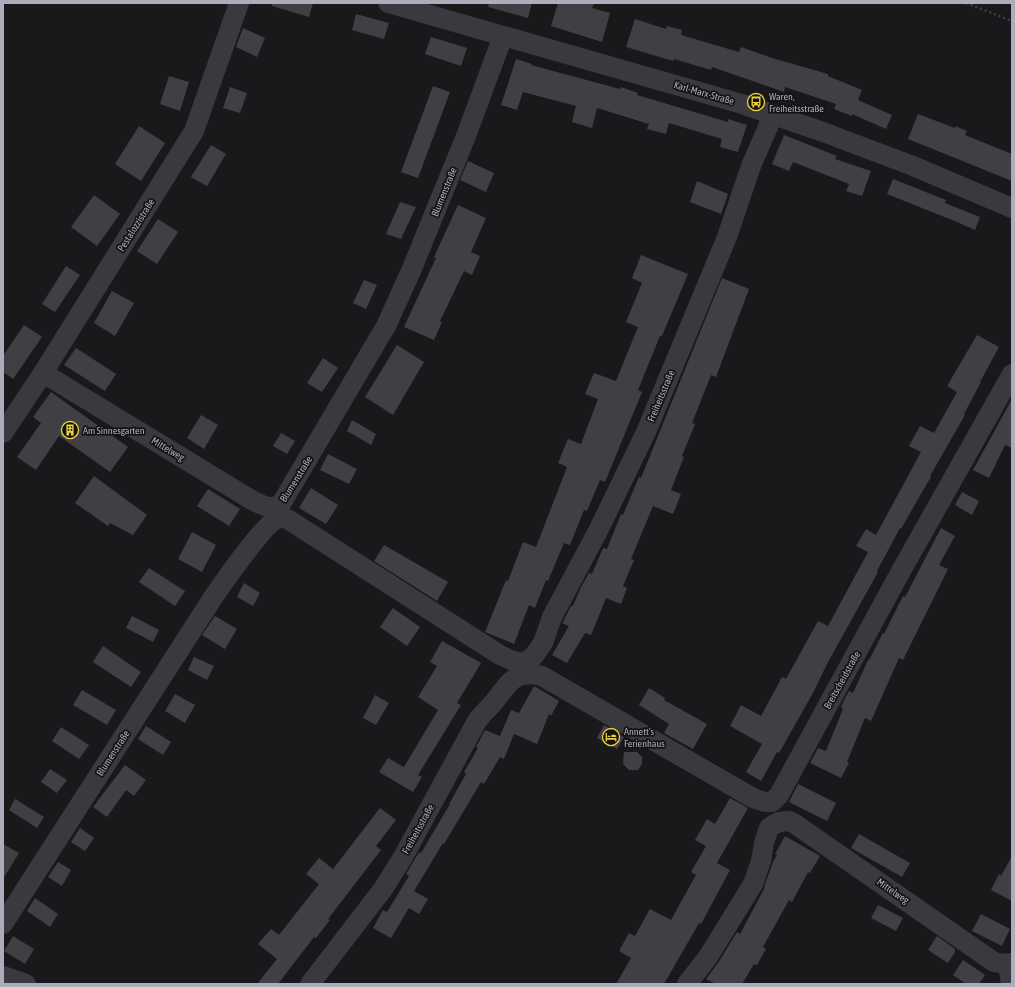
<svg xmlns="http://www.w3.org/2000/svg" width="1015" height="987" viewBox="0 0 1015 987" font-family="'Asap Condensed',sans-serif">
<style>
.building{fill:#404044}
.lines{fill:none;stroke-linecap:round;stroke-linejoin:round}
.path{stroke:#3f4046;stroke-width:2.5;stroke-dasharray:2 3;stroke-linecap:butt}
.minor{stroke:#3a393f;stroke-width:20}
.labels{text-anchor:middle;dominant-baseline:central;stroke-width:3.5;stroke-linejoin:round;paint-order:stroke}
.street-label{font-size:10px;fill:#abadba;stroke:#141315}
.poi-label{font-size:10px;fill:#abadba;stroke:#141315;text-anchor:start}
</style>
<rect width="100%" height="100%" fill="#19181a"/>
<g class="building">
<path d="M272,3h41l-4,14 -37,-11z"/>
<path d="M489,3h43l-4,15 -40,-11z"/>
<path d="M558,3h36l-2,5 18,5 -8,29 -51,-16z"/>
<path d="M356,14l33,9 -5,16 -32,-9z"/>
<path d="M635,19l31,10 1,-3 15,4 -1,5 58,17 2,-5 31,11 56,16v2l34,14 -4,10 34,15 -6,14 -34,-15v2l-18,-7 2,-5 -51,-17 -1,5 -72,-25 -1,3 -37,-11 -1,2 -47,-14z"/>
<path d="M243,28l22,10 -8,19 -21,-10z"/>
<path d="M431,37l36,11 -6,18 -36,-12z"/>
<path d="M516,59l16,5 -1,1 89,24 1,-2 17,6 -1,2 91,27v-3l19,6 -9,27 -18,-5 2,-8 -53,-16 -3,11 -19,-5 2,-5 -52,-16 -5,20 -20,-6 4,-16 -53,-14 -6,18 -16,-5z"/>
<path d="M169,76l20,6 -9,29 -20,-7z"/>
<path d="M433,86l17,6 -32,86 -17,-6z"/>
<path d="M230,87l17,6 -7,20 -17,-5z"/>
<path d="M918,114l37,14v-2l12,5 -2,4 47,19v27l-104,-42z"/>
<path d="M139,126l26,17 -24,38 -26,-17z"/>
<path d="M784,135l53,21 -2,3 36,12 -9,25 -16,-5 3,-7 -56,-22 -4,9 -17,-7z"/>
<path d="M211,145l15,9 -19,32 -16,-9z"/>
<path d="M468,161l26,12 -8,19 -26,-12z"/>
<path d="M893,179l53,21 -1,3 35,14 -5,13 -18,-8 -70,-28z"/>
<path d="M697,181l31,13 -7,20 -31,-12z"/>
<path d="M94,195l26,19 -23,32 -26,-19z"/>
<path d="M400,202l16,5 -15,32 -15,-5z"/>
<path d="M458,205l28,13 -15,34 9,4 -8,19 -8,-4 -24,50 2,1 -8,18 -30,-13 32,-69 -2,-1z"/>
<path d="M158,219l20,13 -21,32 -20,-13z"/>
<path d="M641,255l47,19 -26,62h-2l-22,54 4,2 -37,90 -5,-2 -13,31 -3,-1 -14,35 -6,-2 -16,38 -2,-1 -11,28 -6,-3 -15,39 -29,-12 21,-52 2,1 15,-39 13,5 31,-80 -9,-4 10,-24 13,5 17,-45 -13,-5 9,-21 22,8 22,-54 -12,-5 16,-39 -10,-5z"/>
<path d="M66,266l14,9 -25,37 -13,-8z"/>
<path d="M722,278l27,11 -33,88 -5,-2 -19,48 3,1 -13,32 2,1 -13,33 10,4 -8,20 -20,-8 -22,53 3,1 -11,26 4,2 -6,16 -15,-6 -15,37 -6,-2 -18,30 -15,-8 17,-29 -7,-3 1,-1 8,-16h2l7,-17 9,-16 3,1 11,-26 4,1 14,-35 2,1 16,-38 2,1z"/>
<path d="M364,280l13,5 -11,24 -13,-6z"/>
<path d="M112,291l22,12 -19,33 -21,-13z"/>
<path d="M24,325l18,12 -29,42 -10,-7v-16z"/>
<path d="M977,335l22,12 -19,35h1l-17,32 1,1 -35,61 1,1 -10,17 -20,35 -1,-1 -23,43 1,1 -51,92 -14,29 -34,60 -2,-1 -16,29 -15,-9 16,-28 -32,-18 11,-21 20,11 21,-39 4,2 32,-58 10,5 40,-74 -12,-6 10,-17 10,6 45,-83 -12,-6 11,-20 14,7 23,-41 -10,-6z"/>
<path d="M397,345l27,17 -31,53 -28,-18z"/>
<path d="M76,348l40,26 -11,17 -41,-26z"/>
<path d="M323,358l15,10 -16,24 -15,-9z"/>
<path d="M51,392l77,55 -18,25 -51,-36 -23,34 -19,-13 24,-34 -8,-6z"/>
<path d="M1012,399v49l-7,-3 -16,33 -16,-8z"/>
<path d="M201,415l17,10 -14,24 -17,-11z"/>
<path d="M352,420l24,14 -5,11 -24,-14z"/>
<path d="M281,433l14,8 -8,13 -14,-8z"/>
<path d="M328,454l29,15 -8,15 -29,-14z"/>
<path d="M94,476l53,39 -14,20 -23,-12 -2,3 -33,-23z"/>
<path d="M311,488l27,17 -12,19 -27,-16z"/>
<path d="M208,489l32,20 -11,17 -32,-20z"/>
<path d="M962,492l17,9 -7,14 -17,-10z"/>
<path d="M941,528l14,8 -16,29 9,4 -45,91 -4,-2 -28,63 -6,-3 -18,44 2,1 -8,15 -31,-15 8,-15 8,3 17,-42 -2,-2 4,-9 4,-7 4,2 15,-33h1l14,-27 1,1 19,-38 2,1z"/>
<path d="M192,532l24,13 -14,27 -24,-13z"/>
<path d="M384,545l64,37 -11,19 -63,-40z"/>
<path d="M149,568l36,23 -10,15 -36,-24z"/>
<path d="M244,583l16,10 -7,13 -16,-9z"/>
<path d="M393,608l27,19 -13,19 -27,-19z"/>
<path d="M132,616l27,14 -6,12 -27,-14z"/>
<path d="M215,616l22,13 -12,20 -23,-14z"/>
<path d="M442,641l39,22 -24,40 4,2 -43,70 4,2 -9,15 -34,-20 9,-14 16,9 34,-57 -20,-13 19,-31 -7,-4z"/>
<path d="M103,646l38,26 -10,15 -38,-25z"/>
<path d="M194,657l20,9 -7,14 -19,-10z"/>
<path d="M534,686l25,15 -8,15 -2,-2 -12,30 -23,-10 -10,25 -4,-2 -16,27 -3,-2 -37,62 -1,-1 -29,48 14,8 -9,15 -10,-6 -18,30 -18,-10 10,-18 4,2 22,-36 -3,-2 13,-22 2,1 29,-49h-1l17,-30 -2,-2 14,-24 -2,-1 9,-17 15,6 11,-26 8,3z"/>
<path d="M649,688l16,10 -1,2 43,24 -14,25 -29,-16 5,-9 -30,-19z"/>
<path d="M82,690l34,20 -9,15 -34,-20z"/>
<path d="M175,694l20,11 -10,18 -20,-12z"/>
<path d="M375,695l14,8 -13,22 -13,-7z"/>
<path d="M604,725l20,12 -7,12 -20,-11z"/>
<path d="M146,726l25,16 -8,13 -25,-16z"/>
<path d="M61,727l28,18 -10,14 -27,-18z"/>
<path d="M624,752h13l5,5v7l-4,6h-9l-6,-6z"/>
<path d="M125,765l21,15 -12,16 -8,-6 -19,27 -14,-10z"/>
<path d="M50,769l17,11 -10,13 -16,-11z"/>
<path d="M798,784l38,19 -9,18 -38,-19z"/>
<path d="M730,798l18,10 -31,55 13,7 -29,54 -2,-1 -35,61h-48l15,-26 -12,-7 10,-18 6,3 15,-27 21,11 25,-45 -5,-3 15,-26 -11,-6 12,-21 8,5z"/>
<path d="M15,799l29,18 -7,11 -28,-18z"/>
<path d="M380,808l16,12 -20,26 5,4 -53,69 2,1 -14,18 -2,-1 -36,47h-21l20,-25 -19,-15 13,-15 8,6 40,-51 -13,-10 13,-16 14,11z"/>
<path d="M80,828l14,10 -9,13 -14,-9z"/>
<path d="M859,834l51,29 -8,14 -51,-29z"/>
<path d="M785,836l35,20 -10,17 -2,-1 -16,30 -3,-2 -26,47 3,2 -9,16 -3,-1 -12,20h-26l-10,-5 12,-16 19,-31 3,2 25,-47h-1l9,-25 4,-7 -2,-1z"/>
<path d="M3,844l16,9 -16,26z"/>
<path d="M1012,856v45l-21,-11 8,-16 2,2z"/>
<path d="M58,862l13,8 -9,16 -14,-9z"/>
<path d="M35,898l23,16 -8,13 -23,-16z"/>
<path d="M878,905l25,13 -7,13 -25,-13z"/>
<path d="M981,914l29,15 -8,17 -30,-15z"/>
<path d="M13,936l21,13 -9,15 -21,-13z"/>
<path d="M937,936l18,13v3l-7,11 -20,-13z"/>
<path d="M963,960l22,15 -6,9h-13l-13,-9z"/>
</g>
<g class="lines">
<path class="path" d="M966,3l46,18"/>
<g class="minor">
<path d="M388,3l354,101 81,28 90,34 99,42"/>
<path d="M43,373l207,126c10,5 20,12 31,5l105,-178 25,-55 55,-135 37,-100"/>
<path d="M3,433l40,-60 151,-242 45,-128"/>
<path d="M772,802l7,-7 122,-224 111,-197"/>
<path d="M3,924l211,-328c9,-13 51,-73 63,-77 4,-2 8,-1 12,1l211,135 11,5 10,3 4,-1 8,-5 10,-14 9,-26 46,-86 48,-99 81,-195 24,-71 17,-39 4,-13"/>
<path d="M1008,964l3,20"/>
<path d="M3,976l23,8"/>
<path d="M310,984l73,-95 20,-32 74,-136c5,-7 11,-12 17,-19 14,-18 20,-33 48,-26l211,122 12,4h7"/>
<path d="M687,984l21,-27 45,-73 8,-23 3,-18 5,-15 4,-3 6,-3 10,-1 6,3 199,138 11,2 7,-1"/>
</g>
</g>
<defs>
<g id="bus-ring" transform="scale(0.9)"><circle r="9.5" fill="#141315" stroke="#ecd13f" stroke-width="1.5"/><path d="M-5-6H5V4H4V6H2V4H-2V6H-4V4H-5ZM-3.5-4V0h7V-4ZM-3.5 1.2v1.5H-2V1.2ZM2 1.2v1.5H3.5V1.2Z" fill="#ecd13f"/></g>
<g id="building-ring" transform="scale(0.9)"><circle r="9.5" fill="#141315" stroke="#ecd13f" stroke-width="1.5"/><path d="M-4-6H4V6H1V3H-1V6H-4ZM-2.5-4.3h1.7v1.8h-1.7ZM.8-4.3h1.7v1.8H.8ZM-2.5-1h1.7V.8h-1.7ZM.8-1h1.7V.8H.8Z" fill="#ecd13f"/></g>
<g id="hotel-ring" transform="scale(0.9)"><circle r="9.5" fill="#141315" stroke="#ecd13f" stroke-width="1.5"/><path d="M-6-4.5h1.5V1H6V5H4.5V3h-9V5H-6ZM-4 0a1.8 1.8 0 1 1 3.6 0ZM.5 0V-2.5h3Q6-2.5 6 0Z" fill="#ecd13f"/></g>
</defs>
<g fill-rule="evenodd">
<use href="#bus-ring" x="756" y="102"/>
<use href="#building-ring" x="70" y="430"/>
<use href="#hotel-ring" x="611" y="737"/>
</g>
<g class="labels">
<g class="street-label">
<text transform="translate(704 93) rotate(16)">Karl-Marx-Straße</text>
<text transform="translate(444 192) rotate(-68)">Blumenstraße</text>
<text transform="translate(136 225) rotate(-58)">Pestalozzistraße</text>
<text transform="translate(661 396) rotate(-67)">Freiheitsstraße</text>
<text transform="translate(168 449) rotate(31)">Mittelweg</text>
<text transform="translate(296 479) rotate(-58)">Blumenstraße</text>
<text transform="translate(842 680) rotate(-61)">Breitscheidstraße</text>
<text transform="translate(113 753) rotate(-57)">Blumenstraße</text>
<text transform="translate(418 829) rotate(-61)">Freiheitsstraße</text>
<text transform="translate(893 891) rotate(35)">Mittelweg</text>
</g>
<g class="poi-label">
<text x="769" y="96">Waren,<tspan x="769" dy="12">Freiheitsstraße</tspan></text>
<text x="83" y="430">Am Sinnesgarten</text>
<text x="624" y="731">Annett's<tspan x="624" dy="12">Ferienhaus</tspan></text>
</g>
</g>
<rect width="1015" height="987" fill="none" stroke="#abadba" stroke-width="8"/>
</svg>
